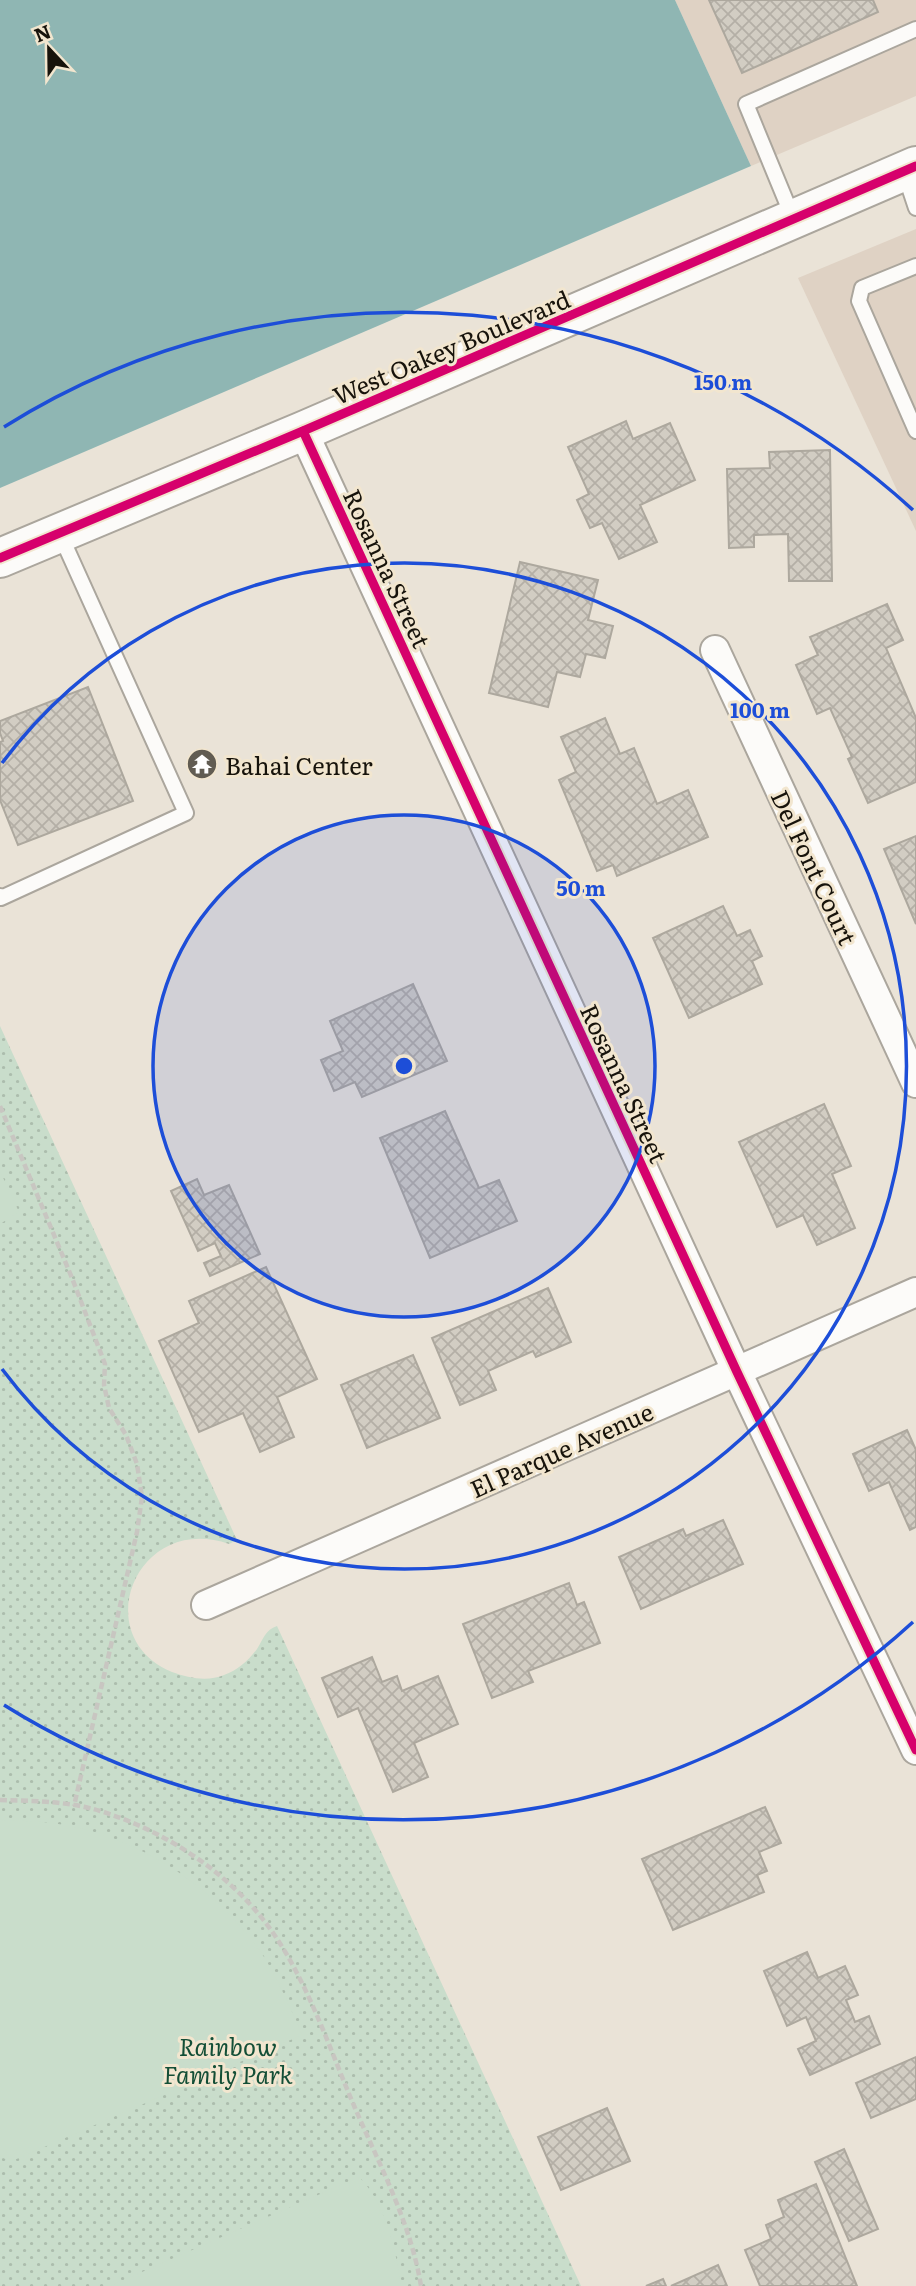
<svg xmlns="http://www.w3.org/2000/svg" width="916" height="2286" viewBox="0 0 916 2286" font-family="Literata,serif">
<style>
.commercial{fill:#dfd2c4}
.park{fill:url(#park-dots)}
.pitch{fill:#c9ddcb}
.water{fill:#8fb6b3}
.building{fill:url(#building-cross-hatch);stroke:#ada89e;stroke-width:2}
.lines{fill:none;stroke-linecap:round;stroke-linejoin:round}
.lane-casing{stroke:#aba69d;stroke-width:18}
.street-casing{stroke:#aba69d;stroke-width:32}
.secondary-casing{stroke:#aba69d;stroke-width:42}
.path{stroke:#c8c6c1;stroke-width:4.5;stroke-dasharray:7 3.5;stroke-linecap:butt}
.lane{stroke:#fcfbf9;stroke-width:14}
.street{stroke:#fcfbf9;stroke-width:28}
.secondary{stroke:#fcfbf9;stroke-width:38}
.cycleway-casing{stroke:#f2e6cf;stroke-width:13}
.cycleway{stroke:#d6006c;stroke-width:9}
.ring{fill:none;stroke:#1d4ed8;stroke-width:3.5}
.labels{text-anchor:middle;dominant-baseline:central;stroke-width:6;stroke-linejoin:round;paint-order:stroke}
.street-label{font-size:24px;fill:#17130b;stroke:#f2e6cf}
.poi-label{font-size:24px;fill:#17130b;stroke:#f2e6cf;text-anchor:start}
.park-label{font-size:24px;font-style:italic;fill:#134e36;stroke:#f2e6cf}
.centre{fill:#1d4ed8;stroke:#f2e6cf;stroke-width:3.5}
.ring-label{font-size:21px;text-anchor:middle;font-weight:bold;fill:#1d4ed8;stroke:#f2e6cf;stroke-width:6;stroke-linejoin:round;paint-order:stroke}
</style>
<defs>
<pattern id="park-dots" width="8" height="8" patternUnits="userSpaceOnUse" patternTransform="scale(1.75)"><rect width="8" height="8" fill="#c9ddcb"/><path d="M2 2h.1M6 6h.1" fill="none" stroke="#acbdad" stroke-width="1.8" stroke-linecap="round"/></pattern>
<pattern id="building-cross-hatch" width="8" height="8" patternUnits="userSpaceOnUse" patternTransform="scale(1.75)"><rect width="8" height="8" fill="#d2cdc3"/><path d="M0 0l8 8M0 8l8-8" fill="none" stroke="#b4afa6"/></pattern>
</defs>
<rect width="100%" height="100%" fill="#eae3d7"/>
<g class="commercial">
<path d="M675,0h241v96l-165,70z"/>
<path d="M916,229v302l-118,-253z"/>
</g>
<path class="park" d="M0,1026l237,514 -8,4c-93,-32 -142,93 -57,128 17,6 35,10 52,3 14,-5 24,-14 33,-26 7,-11 8,-19 20,-23l304,660h-581z"/>
<g class="pitch">
<path d="M0,1171l19,41 -19,12z"/>
<path d="M8,1820c14,1 29,1 43,3 83,10 168,65 213,134 15,25 27,51 38,78l-290,126 -12,-4v-336z"/>
<path d="M359,2177c26,25 37,73 42,109h-291z"/>
</g>
<path class="water" d="M0,0h675l76,166 -751,322z"/>
<g class="building">
<path d="M709,0h164l5,12 -136,61z"/>
<path d="M626,421l7,18 37,-16 25,57 -55,25 17,37 -38,17 -17,-36 -12,5 -13,-28 12,-6 -21,-47z"/>
<path d="M830,450l2,131h-43l-1,-47 -34,1v12l-25,1 -2,-79 43,-1 -1,-16z"/>
<path d="M520,562l78,18 -10,40 25,6 -8,32 -19,-4 -6,23 -23,-5 -9,35 -59,-14z"/>
<path d="M887,604l16,36 -17,8 30,70v64l-48,21 -20,-44 4,-2 -22,-49 -13,6 -21,-49 22,-10 -8,-18z"/>
<path d="M88,687l45,114 -115,44 -18,-45v-58l3,-1 -3,-8v-12z"/>
<path d="M605,718l15,36 14,-6 23,56 31,-14 20,47 -91,39 -4,-11 -16,6 -38,-91 17,-8 -15,-35z"/>
<path d="M916,836v88l-32,-75z"/>
<path d="M723,906l14,30 13,-6 12,26 -10,5 10,23 -73,34 -36,-80z"/>
<path d="M413,984l34,77 -85,36 -7,-15 -21,9 -13,-31 22,-9 -13,-30z"/>
<path d="M824,1104l27,62 -19,8 23,54 -38,17 -14,-30 -26,12 -38,-85z"/>
<path d="M445,1111l34,77 20,-8 18,41 -87,37 -50,-120z"/>
<path d="M197,1179l7,16 25,-10 31,69 -50,22 -6,-13 17,-7 -6,-13 -17,8 -27,-60z"/>
<path d="M266,1267l51,112 -40,18 17,40 -34,15 -17,-39 -44,19 -40,-91 40,-18 -10,-22z"/>
<path d="M548,1288l23,54 -35,15 -3,-6 -45,20 8,19 -36,15 -28,-67z"/>
<path d="M413,1355l27,63 -73,30 -26,-63z"/>
<path d="M907,1430l9,20v77l-6,3 -21,-48 -20,9 -16,-37z"/>
<path d="M723,1520l20,44 -102,45 -22,-52 64,-28 3,7z"/>
<path d="M569,1583l8,22 7,-3 16,41 -72,28 5,11 -41,16 -29,-74z"/>
<path d="M372,1657l10,25 15,-6 5,15 36,-15 20,48 -44,19 14,34 -35,15 -35,-84 -20,9 -16,-39z"/>
<path d="M765,1807l16,36 -22,9 8,19 -10,4 7,17 -91,38 -31,-71z"/>
<path d="M807,1952l11,26 27,-12 13,29 -12,5 9,22 14,-6 11,28 -70,31 -12,-26 18,-8 -10,-24 -19,9 -23,-55z"/>
<path d="M916,2057v42l-45,19 -15,-35z"/>
<path d="M607,2108l23,53 -69,29 -23,-53z"/>
<path d="M844,2149l34,80 -29,12 -34,-79z"/>
<path d="M816,2184l41,102h-97l-15,-36 26,-11 -5,-14 18,-8 -6,-17z"/>
<path d="M718,2265l9,21h-56z"/>
<path d="M663,2279l3,7h-20z"/>
</g>
<g class="lines">
<g class="lane-casing">
<g id="lane">
<path d="M904,172l12,36"/>
<path d="M793,218l-47,-114 170,-75"/>
<path d="M916,266l-54,22 -3,13 57,130"/>
<path d="M0,896l1,2 185,-85 -126,-279"/>
</g>
</g>
<g class="street-casing">
<g id="street">
<path d="M303,431l434,941 179,378"/>
<path d="M715,650l201,433"/>
<path d="M206,1605l710,-313"/>
</g>
</g>
<g class="secondary-casing">
<path id="secondary" d="M0,558l303,-127 613,-265"/>
</g>
<g class="path">
<path d="M0,1106l72,172 33,86 -1,21 5,23 17,27 11,29 5,33 -5,35 -63,274"/>
<path d="M0,1800c33,1 68,1 100,11 66,20 131,63 171,119 37,52 59,120 84,178 25,58 56,116 66,178"/>
</g>
<use href="#lane" class="lane"/>
<use href="#street" class="street"/>
<use href="#secondary" class="secondary"/>
<g class="cycleway-casing">
<g id="cycleway">
<path d="M303,431l434,941 179,378"/>
<path d="M0,558l303,-127 613,-265"/>
</g>
</g>
<use href="#cycleway" class="cycleway"/>
</g>
<circle cx="404" cy="1066" r="251" fill="#1d4ed8" fill-opacity=".12"/>
<g class="ring">
<circle cx="404" cy="1066" r="251"/>
<path d="M2 763A503 503 0 1 1 2 1369"/>
<path d="M913 1622A754 754 0 0 1 4 1705M4 427A754 754 0 0 1 913 510"/>
</g>
<defs>
<g id="temple-disc" transform="scale(1.575)"><circle r="9.5" fill="#615c52" stroke="#f2e6cf"/><path d="M0-6L5-2H3V0L6.5 2.5H4V6H1.5V3h-3V6H-4V2.5H-6.5L-3 0V-2H-5Z" fill="#fff"/></g>
</defs>
<g fill-rule="evenodd">
<use href="#temple-disc" x="202" y="764"/>
</g>
<g class="labels">
<g class="street-label">
<text transform="translate(451 346) rotate(-23)">West Oakey Boulevard</text>
<text transform="translate(388 568) rotate(65)">Rosanna Street</text>
<text transform="translate(815 867) rotate(65)">Del Font Court</text>
<text transform="translate(625 1083) rotate(65)">Rosanna Street</text>
<text transform="translate(561 1449) rotate(-24)">El Parque Avenue</text>
</g>
<g class="poi-label">
<text x="225" y="764">Bahai Center</text>
</g>
<g class="park-label">
<text x="228" y="2045">Rainbow<tspan x="228" dy="28">Family Park</tspan></text>
</g>
</g>
<circle cx="404" cy="1066" r="10" class="centre"/>
<g class="ring-label">
<text x="723" y="390">150 m</text>
<text x="760" y="718">100 m</text>
<text x="581" y="896">50 m</text>
</g>
<g transform="translate(49 49) rotate(338)" stroke="#f2e6cf" stroke-width="5" paint-order="stroke">
<path d="M0-5L12 26L0 18L-12 26Z" fill="#17130b"/>
<text y="-10" font-size="19" font-weight="bold" text-anchor="middle" fill="#17130b">N</text>
</g>
</svg>
